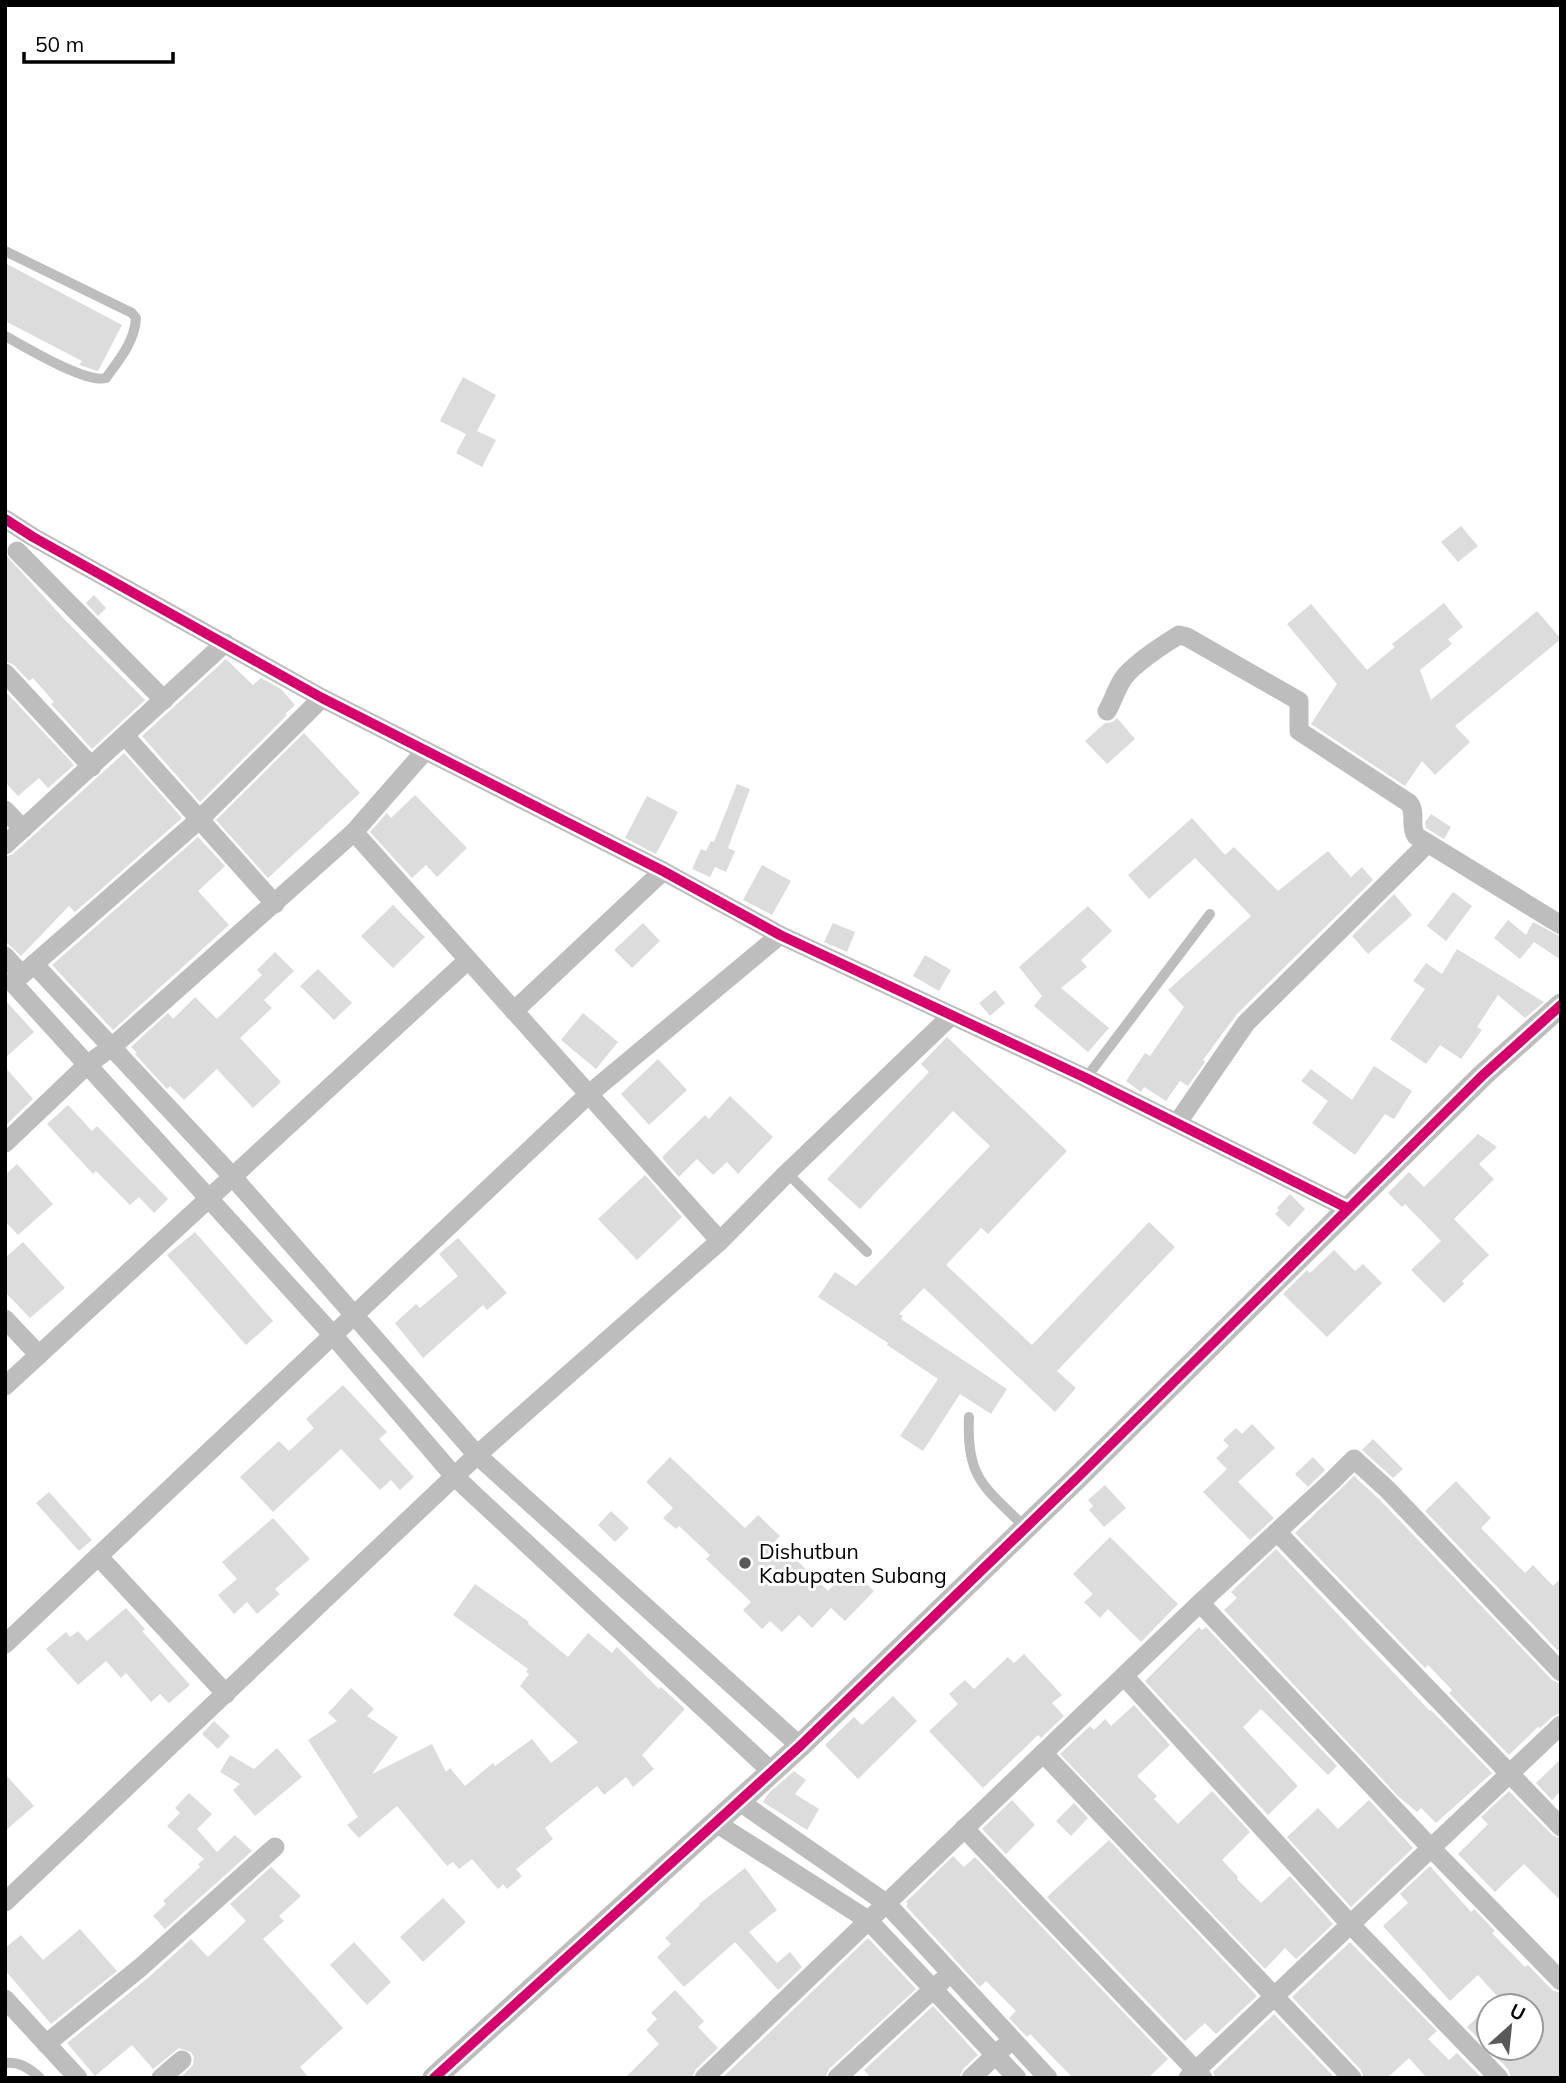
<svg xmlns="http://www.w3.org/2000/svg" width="1566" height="2083" viewBox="0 0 1566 2083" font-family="Mulish,sans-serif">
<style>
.building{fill:#dcdcdc;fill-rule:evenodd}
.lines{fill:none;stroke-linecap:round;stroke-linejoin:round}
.service{stroke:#bdbdbd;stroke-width:10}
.minor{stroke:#bdbdbd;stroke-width:19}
.tertiary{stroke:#bdbdbd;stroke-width:23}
.cycleway-casing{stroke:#fff;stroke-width:15}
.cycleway{stroke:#d6006c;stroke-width:10}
.poi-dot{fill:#595959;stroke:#fff;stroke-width:2.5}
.labels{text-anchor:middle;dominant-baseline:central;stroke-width:6;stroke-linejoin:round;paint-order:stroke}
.poi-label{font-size:21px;fill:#000;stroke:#fff;text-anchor:start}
</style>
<rect width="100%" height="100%" fill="#fff"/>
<g class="building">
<path d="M5,263l117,62 -24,46 -19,-6 3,-4 -77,-40z"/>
<path d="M463,377l33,18 -19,36 19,9 -14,27 -26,-14 10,-19 -26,-13z"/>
<path d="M1461,526l17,20 -20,16 -17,-20z"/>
<path d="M5,554l61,67 79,79 -53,49 -41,-45 3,-2 -21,-24 -4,3 -15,-16 -9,-4z"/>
<path d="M94,595l12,13 -8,8 -12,-13z"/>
<path d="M1444,603l19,24 -15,12 4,5 -32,26 11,30 106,-89 24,28 -106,87 15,16 -35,33 -13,-14 -17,25 -94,-62 26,-40 -50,-60 24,-20 56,66 28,-23 -3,-3z"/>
<path d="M226,659l27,26 8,-7 20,11 14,16 -10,9 2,1 -87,87 -58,-66z"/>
<path d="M5,691l69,74 -26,23 -9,-10 -21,18 -13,-14z"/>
<path d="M1117,718l18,21 -28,25 -22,-23 20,-18 8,-1z"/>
<path d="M304,733l56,60 -92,85 -52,-58z"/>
<path d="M124,753l58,65 -107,94 -6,-6 -48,50 -16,-15v-84l8,-3z"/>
<path d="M737,784l13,5 -22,59 7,3 -9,21 -11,-5 -5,10 -18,-8 9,-20 5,2 5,-10 3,1z"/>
<path d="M415,795l52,53 -30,29 -11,-12 -14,13 -42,-46 17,-19 4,5z"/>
<path d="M647,796l31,16 -22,42 -31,-16z"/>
<path d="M1431,814l20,13 -7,12 -18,-11 -1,-6z"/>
<path d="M1192,818l33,37 9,-8 44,44 50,-40 23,26 11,-10 11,13 -136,134 -34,46 2,2 -17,24 -8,-5 -14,20 -22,-14 -3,5 -15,-11 19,-28 5,3 34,-49 -16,-17 83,-74 -56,-58 -46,41 -21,-24z"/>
<path d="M198,837l27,29 -27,25 31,34 -116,105 -61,-65z"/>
<path d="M762,865l29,16 -19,34 -29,-15z"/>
<path d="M1453,892l19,14 -26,35 -19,-15z"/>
<path d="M1394,894l18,21 -44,39 -16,-18z"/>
<path d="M393,905l32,32 -32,31 -32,-32z"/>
<path d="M1088,906l24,25 -31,29 6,7 -26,21 48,40 -21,24 -54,-46 8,-10 -23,-29z"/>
<path d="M1508,920l18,15 7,-13 28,15v23l-27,-18 -14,17 -26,-21z"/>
<path d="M643,923l17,18 -28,27 -18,-18z"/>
<path d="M833,923l22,9 -8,20 -23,-10z"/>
<path d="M1457,949l87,53 -19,16 -27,-23 -21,32 5,3 -21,29 -21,-14 -14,19 -36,-25 35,-50 -12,-8 13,-18 16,11z"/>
<path d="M275,952l19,19 -30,29 8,8 -32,30 41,44 -28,26 -36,-39 -33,31 -14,-14 -3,3 -32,-35 2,-1 -6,-6 37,-34 5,6 22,-22 22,22 45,-44 -5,-5z"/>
<path d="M925,955l26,15 -12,21 -26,-15z"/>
<path d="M318,969l34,34 -18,17 -34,-34z"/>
<path d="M995,990l10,13 -15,13 -11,-13z"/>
<path d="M5,1000l29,32 -29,26z"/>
<path d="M583,1013l35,29 -22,27 -35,-29z"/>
<path d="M947,1037l120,114 -79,83 -7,-6 -35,37 86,80 117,-123 26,25 -118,124 19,17 -21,24 -131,-124 -25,26 4,2 -2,3 106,70 -16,25 -31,-20 -37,57 -23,-15 38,-57 -51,-34 1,-2 -70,-46 17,-25 21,14 134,-140 -37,-35 -93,98 -33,-30 102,-107 -8,-8z"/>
<path d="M658,1059l29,31 -38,35 -28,-31z"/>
<path d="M1374,1066l38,25 -18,28 -9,-5 -30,41 -43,-32 16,-22 -27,-20 10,-12 41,31z"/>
<path d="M5,1067l28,32 -28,27z"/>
<path d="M730,1096l43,41 -35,37 -11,-12 -14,13 -16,-16 -18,18 -16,-18v-3l42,-41 4,4z"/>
<path d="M68,1105l24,26 5,-5 71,73 -14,14 -15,-16 -9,8 -34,-34 -3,3 -46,-50z"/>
<path d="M1478,1134l19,13 -18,17 15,15 -40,40 35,36 -27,26 2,3 -20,19 -33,-33 30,-29 -36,-37 -3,3 -14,-14 21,-21 15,15z"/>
<path d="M17,1164l36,40 -35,31 -13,-14v-46z"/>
<path d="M645,1175l37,42 -45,43 -39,-41z"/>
<path d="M1290,1194l15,15 -16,18 -14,-13 4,-4 -2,-2z"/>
<path d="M195,1232l78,89 -27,24 -79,-90z"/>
<path d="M458,1238l49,55 -20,17 -4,-5 -60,53 -28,-35 21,-19 4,4 38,-32 -19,-22z"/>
<path d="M23,1242l42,46 -35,30 -25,-26v-34z"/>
<path d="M1334,1250l21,21 8,-7 19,19 -55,54 -44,-43 24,-24 3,3z"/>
<path d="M343,1385l44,47 -8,7 35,38 -14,13 -9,-10 -11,10 -39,-41 -68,63 -33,-35 39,-36 10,10 25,-23 -8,-9z"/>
<path d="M1252,1424l23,24 -37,34 36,36 -24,22 -47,-48 24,-23 -11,-11 13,-12 -6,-6 13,-12 6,6z"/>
<path d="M1373,1439l30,30 -10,9 -31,-28z"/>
<path d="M670,1457l75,71 13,-13 22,21 -4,4 52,51 22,-23 24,23 -29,30 -14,-13 -19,20 -13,-13 -17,17 -12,-11 -8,8 -19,-19 8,-8 -45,-43 4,-4 -31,-29 -3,3 -13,-11 10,-10 -27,-26z"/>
<path d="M1313,1457l12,13 -17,17 -13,-13z"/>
<path d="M1354,1476l25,23 173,181 9,4v29l-8,3 -13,12 -2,-1 -29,28 -60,-62 3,-3 -24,-25 -3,3 -130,-135z"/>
<path d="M1456,1481l35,37 -10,10 44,45 8,-8 20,21 8,-8v76l-136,-143z"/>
<path d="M1105,1485l21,23 -22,19 -15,-17 4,-4 -5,-6z"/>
<path d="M49,1492l43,48 -13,11 -43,-48z"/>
<path d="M611,1511l18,17 -14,14 -17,-17z"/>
<path d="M273,1518l37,41 -35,30 5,5 -23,20 -10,-12 -13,12 -16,-19 19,-16 -15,-17z"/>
<path d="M1110,1537l68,67 -37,38 -33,-33 -8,9 -16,-16 9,-8 -20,-20z"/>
<path d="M1276,1549l154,162 1,-1 61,63 -56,50 -15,-15 -4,4 -19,-16 -174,-186 13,-12 -6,-6z"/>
<path d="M475,1584l54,38 -1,2 40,33 20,-24 24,20 5,-6 42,42 2,-2 24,22 -43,46 12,14 -21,18 -7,-10 -22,18 -7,-9 -52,42 8,11 -37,30 6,7 -15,13 -4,-5 -5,5 -26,-30 -13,10 -6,-7 -6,4 -50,-60 -38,32 -12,-13 11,-8 -50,-77 29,-19 -9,-8 23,-25 23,21 -7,7 31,21 -26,37 60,-30 14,28 4,-4 15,18 28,-23 2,3 37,-27 19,24 27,-21 -58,-56 9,-12 -3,-2 2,-3 -75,-54z"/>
<path d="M126,1608l19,21 -3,2 48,54 -21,18 -9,-9 -9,8 -25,-29 -5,5 -15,-17 -28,24 -32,-36 20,-17 4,5 8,-6 9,10z"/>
<path d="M1199,1627l3,3 4,-3 131,139 -9,9 -67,-66 -18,18 55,59 -30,29 -123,-134z"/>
<path d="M1024,1654l38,41 -10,8 12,13 -23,22 -3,-3 -55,53 -54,-57 29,-27 -9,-10 16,-14 9,9 34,-32 6,6z"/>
<path d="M893,1696l24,25 -59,58 -33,-34 29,-28 8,8z"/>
<path d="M1134,1705l36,40 -33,31 20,20 -3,3 24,25 34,-33 38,41 -28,28 16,17 -1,2 24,24 29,-27 43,48 -37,35 -11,-11 -20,21 -205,-215 30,-28 4,4 11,-11 6,7z"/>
<path d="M214,1721l16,15 -12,13 -16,-15z"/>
<path d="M277,1748l25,29 -47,39 -22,-26 7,-6 -20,-12 10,-17 24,14z"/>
<path d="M1561,1759v32l-9,9 -16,-17z"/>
<path d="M794,1771l12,9 -11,14 24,15 -12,21 -44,-28 5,-8z"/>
<path d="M5,1774l29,32 -29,25z"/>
<path d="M1509,1791l43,44 9,4v62l-37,-37 -29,28 -37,-38 30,-30 -7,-7z"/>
<path d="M189,1793l23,21 -15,15 20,23 18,-17 17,16 -87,78 -12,-13 13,-12 -3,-3 37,-34 -2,-3 6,-5 -37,-33 13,-13 -5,-5z"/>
<path d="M1012,1800l23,25 -29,29 -24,-25z"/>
<path d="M1369,1800l44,48 -62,59 -64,-70 31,-29 20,21z"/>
<path d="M1074,1803l14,15 -17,18 -15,-15z"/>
<path d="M1109,1840l148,156 -41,38 -11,-11 -20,18 -138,-144z"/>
<path d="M953,1856l11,11 11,-10 193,202 -20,19h-75l-43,-44 -3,3 -18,-19 7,-7 -30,-30 -6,6 -74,-81 2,-2 -2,-2z"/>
<path d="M1430,1866l41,46 3,-3 21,22 -3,2 33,34 3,-2 24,25 9,3v85h-50l-3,-9 -41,-42 31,-30 -20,-22 -28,26 -67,-75 25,-23 -8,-9zM1489,2006h42v42h-42z"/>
<path d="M271,1867l30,29 -22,20 5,5 -21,18 80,89 -43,39 9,11h-129l13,-13 1,-8 -3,-5 -12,-4 -26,21 -21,-24 -37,31 -28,-33 82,-66 42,-38 17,18 38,-36 -16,-17z"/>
<path d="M745,1868l32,42 -28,22 28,31 13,-11 12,15 -24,23 -43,-48 -51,45 -27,-30 14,-13 -6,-6 35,-33 -1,-1z"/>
<path d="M443,1898l23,24 -43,40 -23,-25z"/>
<path d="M80,1929l37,42 -66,53 -46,-54v-22l16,-13 22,25z"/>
<path d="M868,1938l48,51 -87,80 -4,9h-103z"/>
<path d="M354,1942l37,40 -24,23 -37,-40z"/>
<path d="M1350,1942l87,89 -9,8 21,21 8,-7 25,25h-55l-18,-20 -22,20h-23l-3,-8 -69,-73z"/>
<path d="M675,1990l29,31 -6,6 20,21 -22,21 -4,9h-67l34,-34 -13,-14 11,-11 -6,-6z"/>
<path d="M933,2006l45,49 -15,14 -4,9h-88l-7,-8z"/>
<path d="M1274,2014l61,64h-120l-2,-6z"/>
</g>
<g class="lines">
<g class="service">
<path d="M5,251l127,62 4,5c-1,23 -17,42 -30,60 -20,6 -80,-31 -101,-42"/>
<path d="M1086,1078l124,-164"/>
<path d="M787,1173l80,79"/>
<path d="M969,1417c-3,61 15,70 56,110"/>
<path d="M5,2063c14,-2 26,6 35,15"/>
</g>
<g class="minor">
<path d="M5,519l28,18 289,161 341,173 117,64 306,143 261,130"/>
<path d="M17,551l147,149"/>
<path d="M5,673l87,94"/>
<path d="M1107,711c7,-12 10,-25 18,-35 14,-16 36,-30 54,-41l8,2 112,64v30l110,72c8,10 0,22 7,33l145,89"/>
<path d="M125,736l150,168"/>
<path d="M5,810l18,19"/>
<path d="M354,832l366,409"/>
<path d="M5,845l220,-202"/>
<path d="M5,956l17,19"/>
<path d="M34,964l198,212 245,279 323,291"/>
<path d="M25,972l175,-153 122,-121"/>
<path d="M12,982l320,352 122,142 318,296"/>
<path d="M514,1011l149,-140"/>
<path d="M1178,1122l68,-99 181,-179"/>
<path d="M5,1143l83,-79 24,-17 242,-215 71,-81"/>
<path d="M5,1319l34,36"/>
<path d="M5,1386l463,-426"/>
<path d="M1277,1532l284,295"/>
<path d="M98,1556l128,138"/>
<path d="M1200,1603l231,245 130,133"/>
<path d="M5,1644l584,-550 191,-159"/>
<path d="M1124,1676l226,248 149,154"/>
<path d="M1043,1753l309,325"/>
<path d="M740,1802l146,101 162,175"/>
<path d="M716,1823l152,97 149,158"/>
<path d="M964,1828l239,250"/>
<path d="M5,1902l472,-447 243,-214 67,-68 164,-157"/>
<path d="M5,1999l73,79"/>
<path d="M46,2044l95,-77 134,-120"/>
<path d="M161,2078l21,-18"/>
<path d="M704,2078l496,-475 132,-122 22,-22 34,31 173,182"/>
<path d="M837,2078l105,-97"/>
<path d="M971,2078l33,-31"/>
<path d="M1188,2078l373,-353"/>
</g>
<path class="tertiary" d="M434,2078l366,-332 278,-269 405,-402 78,-70"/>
<g class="cycleway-casing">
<g id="cycleway">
<path d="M5,519l28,18 289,161 341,173 117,64 306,143 261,130"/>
<path d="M434,2078l366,-332 278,-269 405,-402 78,-70"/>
</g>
</g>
<use href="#cycleway" class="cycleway"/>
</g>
<circle class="poi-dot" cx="745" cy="1563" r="7"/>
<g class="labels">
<g class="poi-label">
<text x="759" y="1551">Dishutbun<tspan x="759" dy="24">Kabupaten Subang</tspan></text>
</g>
</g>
<rect width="1566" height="2083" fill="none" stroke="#000000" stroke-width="14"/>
<g transform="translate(1510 2027) rotate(27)"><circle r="33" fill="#ffffff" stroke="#999999" stroke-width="2"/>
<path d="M0-5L12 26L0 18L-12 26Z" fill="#595959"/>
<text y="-10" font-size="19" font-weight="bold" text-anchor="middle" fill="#000000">U</text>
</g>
<path d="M24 52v10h149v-10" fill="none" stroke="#000000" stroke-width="3.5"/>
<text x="35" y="52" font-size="21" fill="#000000" stroke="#ffffff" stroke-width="5" paint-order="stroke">50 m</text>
</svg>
